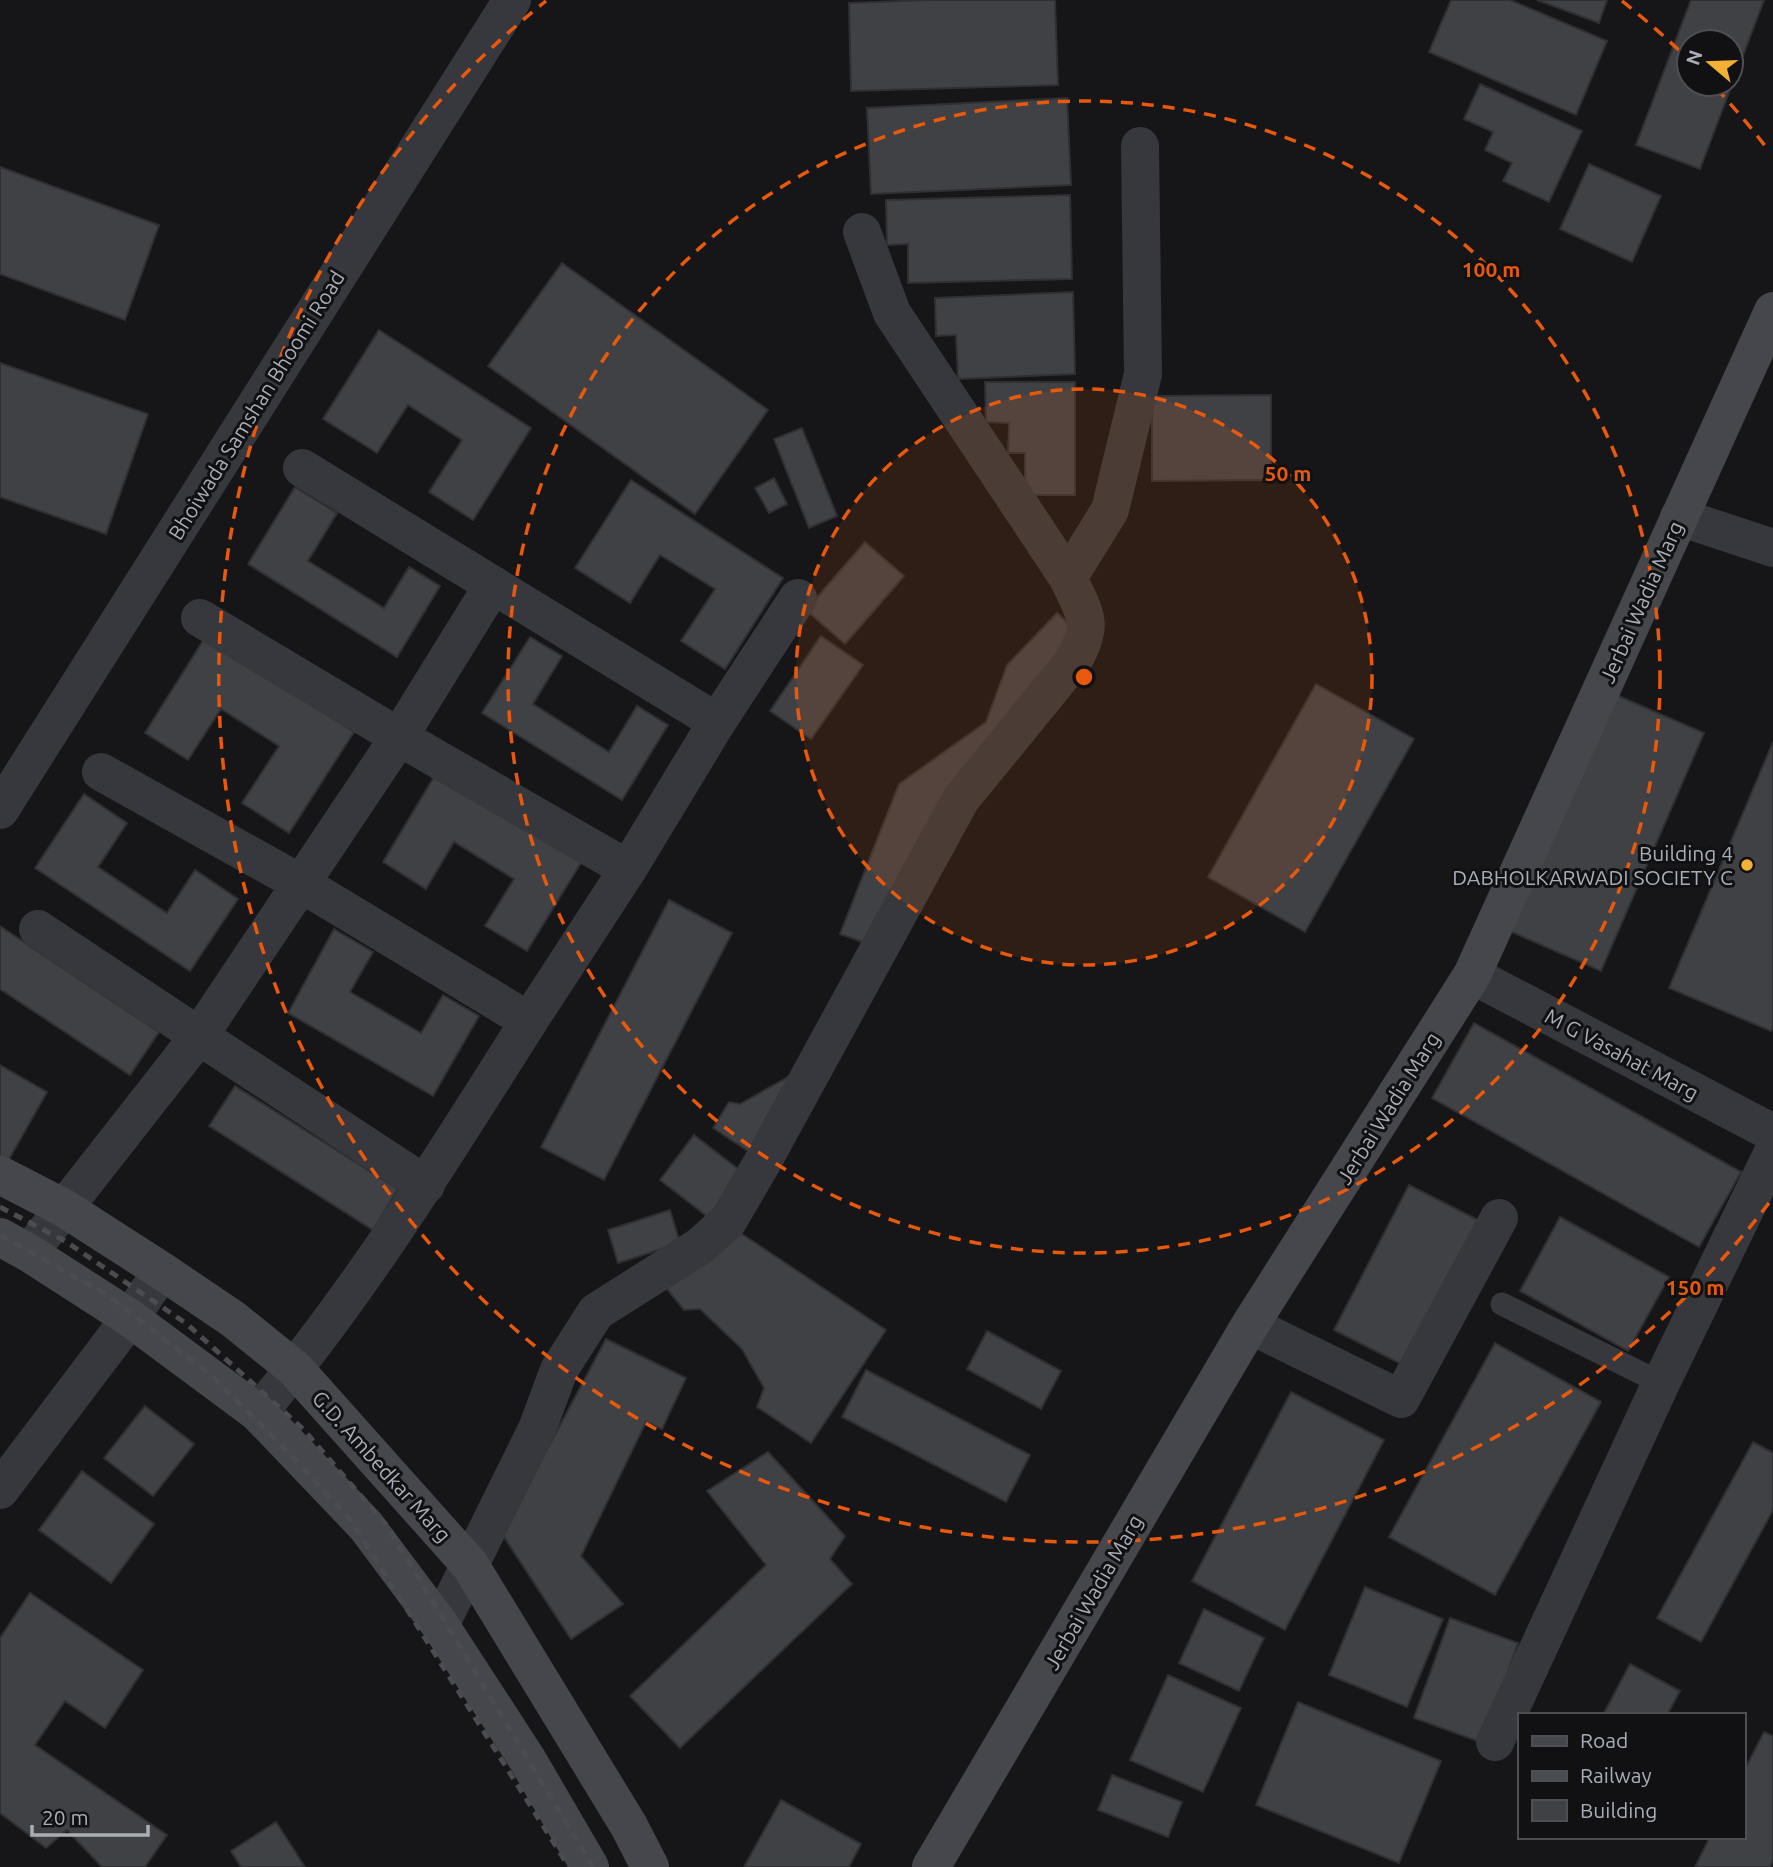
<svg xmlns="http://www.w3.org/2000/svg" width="1773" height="1867" viewBox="0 0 1773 1867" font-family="Ubuntu,sans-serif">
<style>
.building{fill:#404145;stroke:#303034;stroke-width:2;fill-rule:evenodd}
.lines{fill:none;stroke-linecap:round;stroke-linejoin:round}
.service{stroke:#37383d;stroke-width:23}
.minor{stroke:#37383d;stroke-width:38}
.secondary{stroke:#45474d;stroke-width:38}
.rail{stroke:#4a4c52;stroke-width:5;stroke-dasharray:9 7;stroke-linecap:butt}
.ring{fill:none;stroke:#e8590c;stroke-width:3.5;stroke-dasharray:12 9}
.poi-dot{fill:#f2b134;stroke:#111113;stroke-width:2.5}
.labels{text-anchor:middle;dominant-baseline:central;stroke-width:6;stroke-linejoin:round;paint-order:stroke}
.street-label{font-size:21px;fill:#a8adb8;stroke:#111113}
.poi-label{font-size:21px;fill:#a8adb8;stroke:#111113;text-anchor:end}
.centre{fill:#e8590c;stroke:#111113;stroke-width:3.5}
.ring-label{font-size:21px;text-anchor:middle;font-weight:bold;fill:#e8590c;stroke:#111113;stroke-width:6;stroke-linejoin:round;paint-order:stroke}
</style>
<rect width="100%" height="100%" fill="#161618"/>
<g class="building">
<path d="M930,0h125l3,85 -207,6 -2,-88z"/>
<path d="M1451,0h59l97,41 -31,74 -147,-63z"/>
<path d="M1537,0h70l-8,23z"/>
<path d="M1691,0h73l-64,169 -64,-24zM1689,42h42v42h-42z"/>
<path d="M1480,84l102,47 -33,71 -46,-21 9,-18 -27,-13 8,-18 -29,-13z"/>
<path d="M1067,98l4,87 -200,9 -4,-86z"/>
<path d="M1589,164l72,32 -29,66 -72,-33z"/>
<path d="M0,167l159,58 -34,95 -125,-46z"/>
<path d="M1070,195l2,84 -164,4v-39l-21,1 -1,-45z"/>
<path d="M562,263l206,147 -73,104 -207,-148z"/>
<path d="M1073,292l2,82 -117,5 -2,-44 -20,1 -1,-38z"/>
<path d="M379,330l152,98 -58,92 -44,-28 33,-52 -54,-35 -31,48 -54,-34z"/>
<path d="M0,363l148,51 -42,120 -106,-37z"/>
<path d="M985,382h90v113h-50v-42h-17l1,-30 -23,-1z"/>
<path d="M1271,395v85l-119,1v-85z"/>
<path d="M802,428l35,88 -28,12 -35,-89z"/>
<path d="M774,478l13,26 -18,9 -14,-25z"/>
<path d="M631,480l152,98 -58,91 -44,-28 34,-52 -55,-34 -30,48 -55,-35z"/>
<path d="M295,487l42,26 -29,48 76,47 25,-41 31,19 -43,71 -149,-93z"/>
<path d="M865,542l39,34 -59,68 -39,-34z"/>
<path d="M1057,613l23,21 -212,310 -28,-10 59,-150 87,-62 21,-57z"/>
<path d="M206,636l148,96 -65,101 -47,-30 37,-57 -58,-37 -33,51 -43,-27z"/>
<path d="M821,636l42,29 -52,74 -41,-28z"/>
<path d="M530,637l32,19 -29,48 76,48 28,-46 31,19 -46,75 -140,-87z"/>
<path d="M1316,684l98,55 -109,193 -97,-55z"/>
<path d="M1607,691l97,42 -103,238 -96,-42z"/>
<path d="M1773,742v285l-2,4 -102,-43z"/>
<path d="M437,772l145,89 -55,90 -42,-25 29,-47 -60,-37 -28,47 -43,-27z"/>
<path d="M84,794l43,29 -29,44 69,46 28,-43 43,29 -48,72 -155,-103z"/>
<path d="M669,900l63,33 -128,247 -63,-33z"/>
<path d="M0,926l159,106 -29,43 -130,-86z"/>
<path d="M334,929l39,23 -23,40 71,41 22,-38 36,21 -46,80 -145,-83z"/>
<path d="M1474,1023l267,149 -42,75 -267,-149z"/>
<path d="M0,1065l47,27 -39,69 -8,-4z"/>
<path d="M804,1068l-50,87 -41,-27 16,-26 11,2z"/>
<path d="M235,1086l163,103 -25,41 -164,-104z"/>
<path d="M694,1135l48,37 -34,45 -48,-37z"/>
<path d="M1409,1185l69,35 -75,145 -69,-35z"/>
<path d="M670,1210l10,33 -62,20 -10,-33z"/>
<path d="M1560,1217l109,60 -41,74 -108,-60z"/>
<path d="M739,1232l147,98 -75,113 -54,-36 7,-19 -22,-39 -42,-40 -16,1 -21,-26z"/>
<path d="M987,1331l74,40 -20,38 -74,-40z"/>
<path d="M606,1339l80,39 -24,51 -16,-7 -65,134 42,48 -52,35 -69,-105z"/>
<path d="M1495,1343l106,59 -106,193 -106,-58z"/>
<path d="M866,1370l164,85 -24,47 -164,-85z"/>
<path d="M1291,1392l93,48 -99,190 -93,-49z"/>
<path d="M145,1406l49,38 -41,52 -49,-38z"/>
<path d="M1753,1442l20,11v57l-72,132 -44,-24z"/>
<path d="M768,1452l77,84 -15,23 22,25 -172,164 -50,-52 136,-131 -59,-74z"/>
<path d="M82,1471l72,53 -43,59 -72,-53z"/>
<path d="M1365,1587l78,32 -36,88 -78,-32z"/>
<path d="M30,1593l113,77 -38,58 -40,-27 -30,44 132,90 -22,32h-43l-35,-37 -21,18 -46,-35v-175z"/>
<path d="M1204,1609l60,29 -25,53 -60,-28z"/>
<path d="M1450,1618l68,25 -35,100 -69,-25z"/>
<path d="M1630,1664l50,27 -13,24h-64z"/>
<path d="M1168,1675l73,33 -38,84 -73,-32z"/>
<path d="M1298,1702l143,59 -42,102 -143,-58z"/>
<path d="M1764,1732l9,4v124l-3,7h-75l15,-30h33v-64z"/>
<path d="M1112,1775l70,27 -14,35 -70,-27z"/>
<path d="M781,1800l80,44 -12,23h-105z"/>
<path d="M276,1822l29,45h-64l-10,-16z"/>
</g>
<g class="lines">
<path class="service" d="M1502,1304l159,79"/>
<g class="minor">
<path d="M862,232l30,81 176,265"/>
<path d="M302,468l191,117 -94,152 -200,299 227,149"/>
<path d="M1679,517l94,31"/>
<path d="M493,585l224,137 -89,147"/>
<path d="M717,722l81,-124"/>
<path d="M101,772l199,111 229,138 99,-152 -229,-132 -199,-119"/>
<path d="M0,810l512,-810"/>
<path d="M1472,975l301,158"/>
<path d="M29,1253l170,-217 -161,-107"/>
<path d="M1250,1325l151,74 98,-181"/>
<path d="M258,1413c103,-122 186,-258 271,-392"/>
<path d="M0,1490l130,-172 32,-47"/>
<path d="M440,1625l97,-196 22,-59 37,-58 104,-66 28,-25 34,-58 199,-364 111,-136c23,-39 14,-47 -4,-85l42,-68 33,-136 -3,-228"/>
<path d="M1495,1742l166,-359 112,-231"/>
</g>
<g class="secondary">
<path d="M0,1175l64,33 98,63 71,48 62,50 175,196 159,261 21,41"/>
<path d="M0,1237l29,16 101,65 128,95 108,113 74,99 87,134 63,108"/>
<path d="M931,1867l319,-542 222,-350 301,-664"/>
</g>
<g class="rail">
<path d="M0,1207l65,34 122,83 116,105 84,97 206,341"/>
<path d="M0,1235l107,60 104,80 79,79 62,68 217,345"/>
</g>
</g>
<circle cx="1084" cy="677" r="288" fill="#e8590c" fill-opacity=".12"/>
<g class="ring">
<circle cx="1084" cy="677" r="288"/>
<circle cx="1084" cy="677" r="576"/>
<path d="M1769 1203A864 864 0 1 1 546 1M1622 1A864 864 0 0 1 1684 55M1716 88A864 864 0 0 1 1769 151"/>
</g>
<circle class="poi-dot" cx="1747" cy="865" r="7"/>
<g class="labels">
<g class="street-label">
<text transform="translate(256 405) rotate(-58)">Bhoiwada Samshan Bhoomi Road</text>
<text transform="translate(1641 602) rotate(-66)">Jerbai Wadia Marg</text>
<text transform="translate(1622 1054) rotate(28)">M G Vasahat Marg</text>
<text transform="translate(1388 1108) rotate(-58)">Jerbai Wadia Marg</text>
<text transform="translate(382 1466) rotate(48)">G.D. Ambedkar Marg</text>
<text transform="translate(1093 1592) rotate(-60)">Jerbai Wadia Marg</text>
</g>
<g class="poi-label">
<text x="1733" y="853">Building 4<tspan x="1733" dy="24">DABHOLKARWADI SOCIETY C</tspan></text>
</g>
</g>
<circle cx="1084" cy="677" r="10" class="centre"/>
<g class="ring-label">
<text x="1491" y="277">100 m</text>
<text x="1288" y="481">50 m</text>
<text x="1695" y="1295">150 m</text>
</g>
<rect x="1518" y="1713" width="228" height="126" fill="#111113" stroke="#4d4f55" stroke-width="2"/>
<rect x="1532" y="1736" width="35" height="10" fill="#45474d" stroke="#4d4f55" stroke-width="2"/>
<text x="1580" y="1748" font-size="21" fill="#a8adb8">Road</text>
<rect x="1532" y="1771" width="35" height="10" fill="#4a4c52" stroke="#4d4f55" stroke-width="2"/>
<text x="1580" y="1783" font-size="21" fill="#a8adb8">Railway</text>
<rect x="1532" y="1800" width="35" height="21" fill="#404145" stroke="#4d4f55" stroke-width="2"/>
<text x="1580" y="1818" font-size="21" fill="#a8adb8">Building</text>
<g transform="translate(1710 63) rotate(289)"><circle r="33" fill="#111113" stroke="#4d4f55" stroke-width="2"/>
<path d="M0-5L12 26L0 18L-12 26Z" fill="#f2b134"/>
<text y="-10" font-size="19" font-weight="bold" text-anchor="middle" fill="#a8adb8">N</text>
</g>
<path d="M32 1825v10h116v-10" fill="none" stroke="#a8adb8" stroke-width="3.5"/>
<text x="42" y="1825" font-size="21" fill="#a8adb8" stroke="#111113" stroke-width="5" paint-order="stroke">20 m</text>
</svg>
